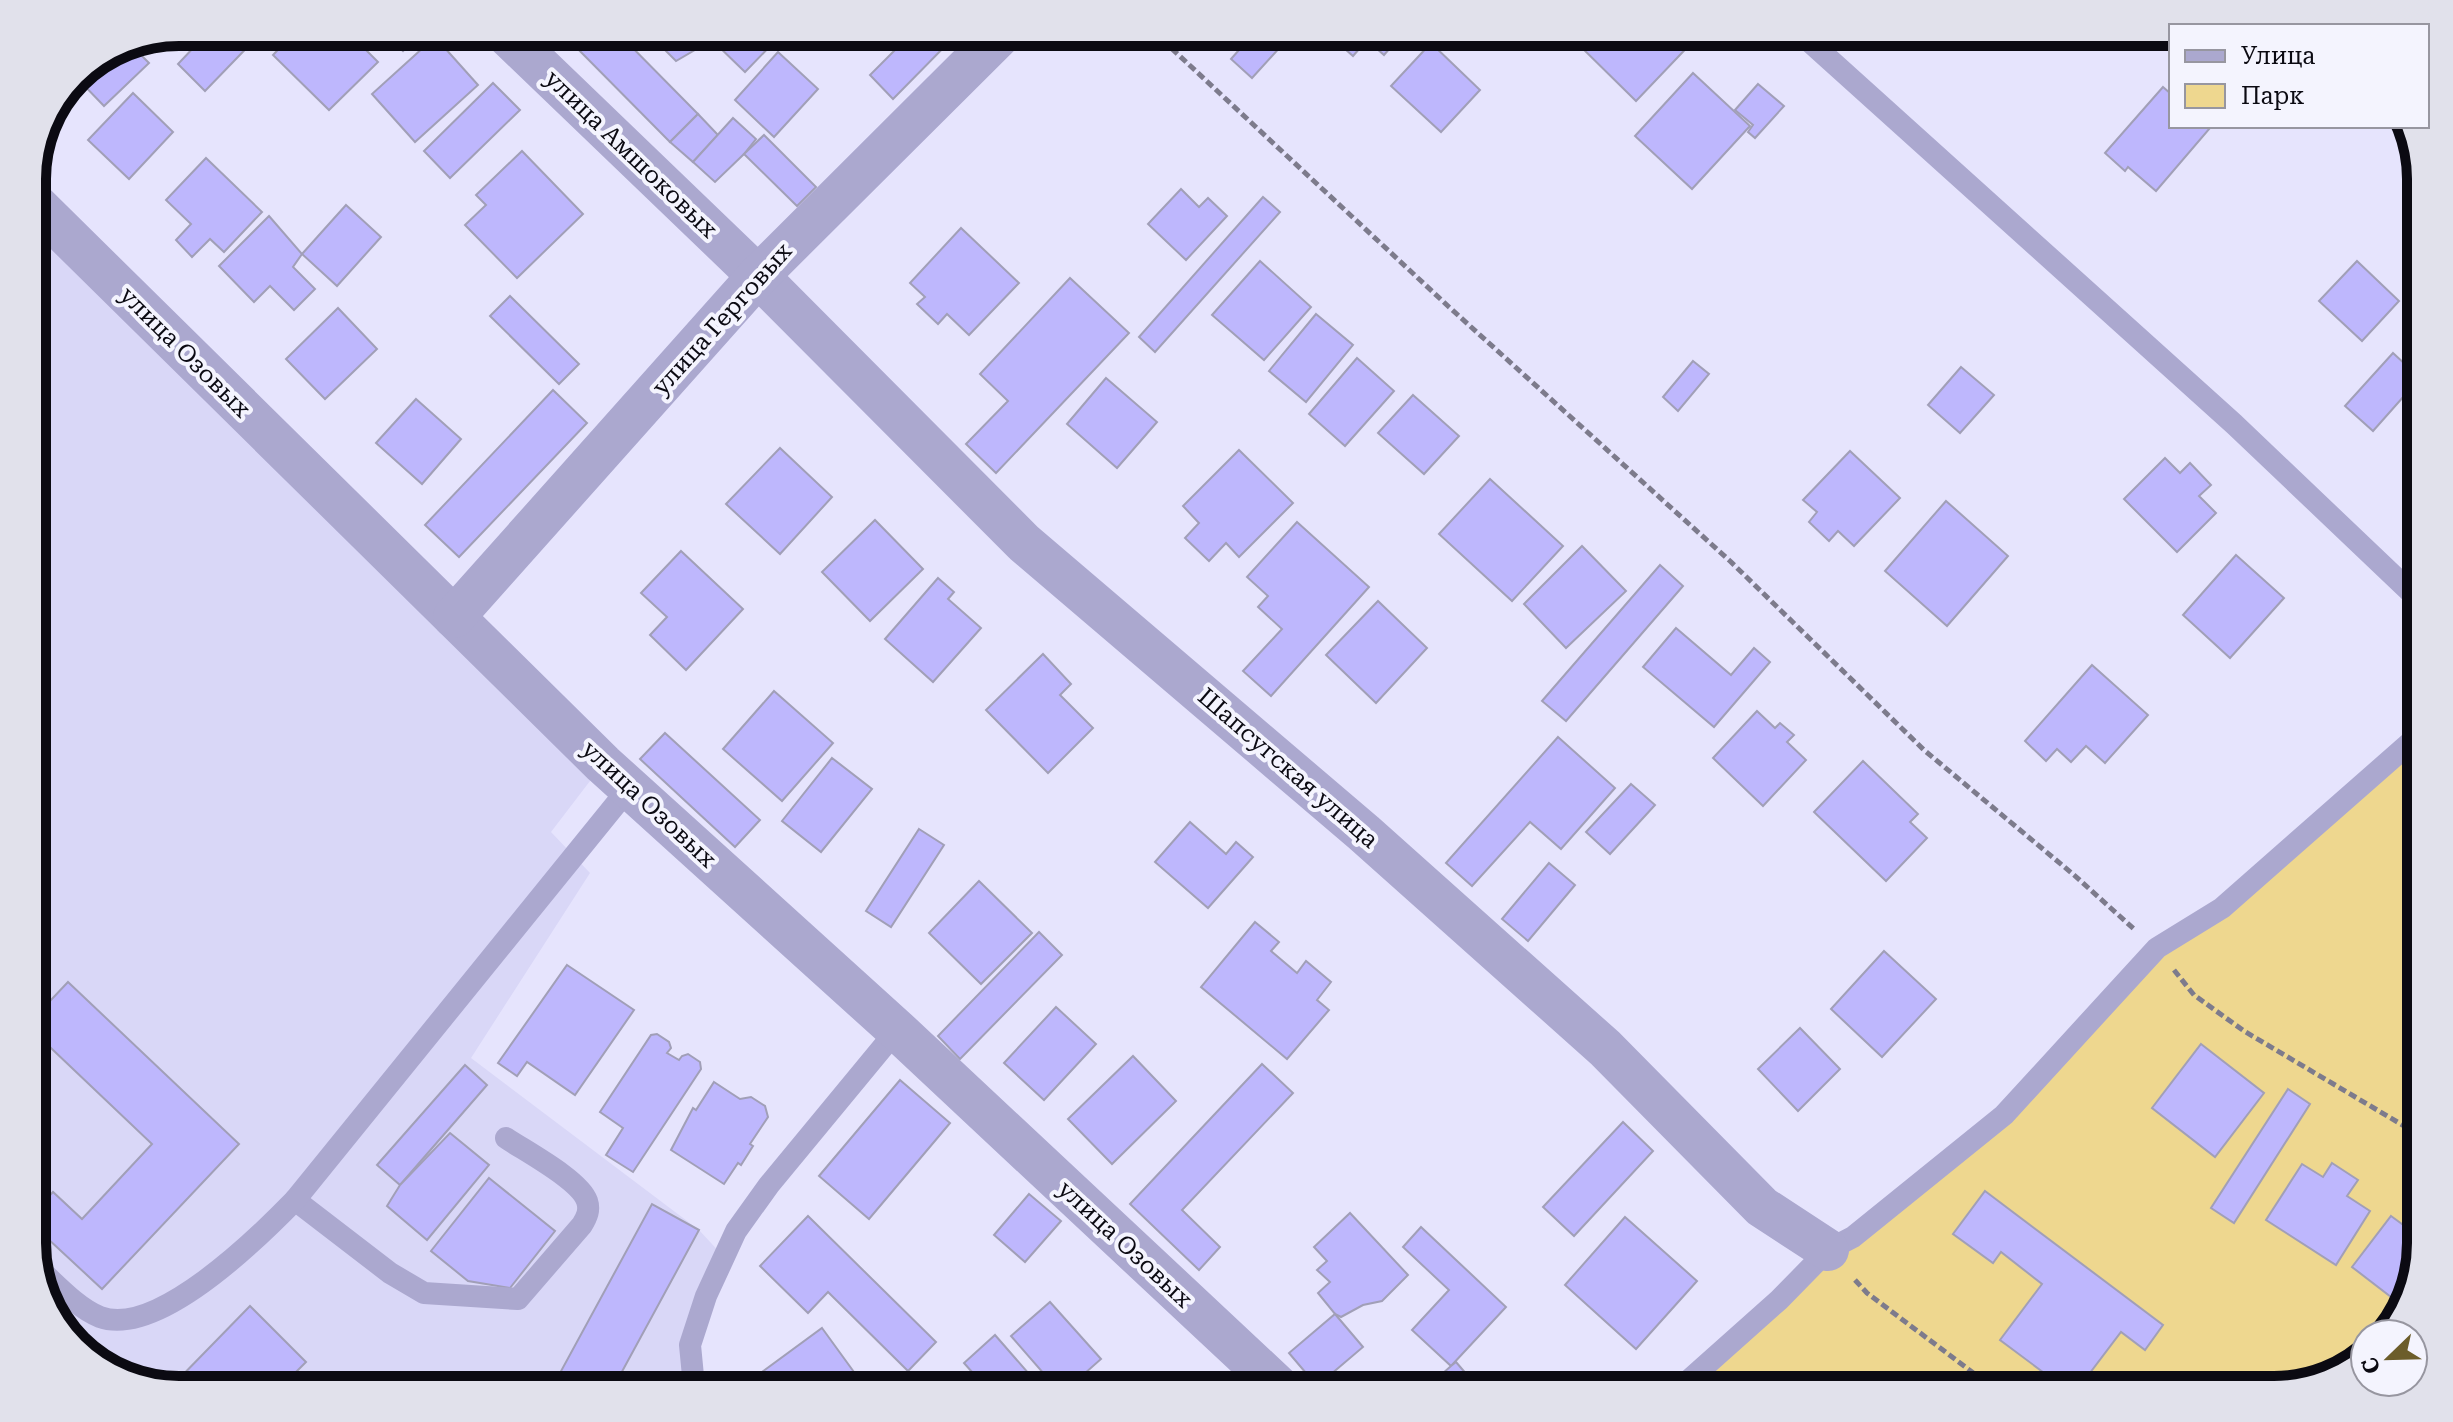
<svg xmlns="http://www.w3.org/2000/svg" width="2453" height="1422" viewBox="0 0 2453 1422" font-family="'Roboto Serif',serif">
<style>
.built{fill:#d9d7f7}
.green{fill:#eed78f}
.building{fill:#beb7fd;stroke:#a19fb7;stroke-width:2}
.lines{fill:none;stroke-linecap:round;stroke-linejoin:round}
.path{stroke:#7d7b8c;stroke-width:5;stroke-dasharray:8 4;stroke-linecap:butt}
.lane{stroke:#aba8cf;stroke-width:22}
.street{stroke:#aba8cf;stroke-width:42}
.labels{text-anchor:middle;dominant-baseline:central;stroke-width:8;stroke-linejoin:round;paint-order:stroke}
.street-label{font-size:24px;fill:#0b0a12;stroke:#f4f4fe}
.rim{fill:none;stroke:#0b0a12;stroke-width:10}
</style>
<rect width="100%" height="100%" fill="#e6e4fd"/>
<path class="built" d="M32,201l571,563 -52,68 39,41 -119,185 228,172 25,27 -34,87 10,46h-521l-74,-20 -53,-53 -20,-65z"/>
<path class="green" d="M2421,733v510l-20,74 -17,17h-19v19l-17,17 -74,20h-596l258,-219 221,-223z"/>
<g class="building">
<path d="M188,32h74l-57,59 -27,-27 19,-20 -11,-10z"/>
<path d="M295,32h53l30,30 -49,48 -56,-55z"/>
<path d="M383,32h38l-18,19z"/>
<path d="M565,32h52l81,82 -28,28 -107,-108z"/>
<path d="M647,32h123l7,7 -32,33 -33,-32 -36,21z"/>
<path d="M822,32h20l-10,10z"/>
<path d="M913,32h46l-66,67 -23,-24z"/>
<path d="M1255,32h39l-42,46 -21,-19z"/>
<path d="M1330,32h74l-20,23 -17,-15 -14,16 -25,-22z"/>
<path d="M1585,32h111l3,3 -63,66 -60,-59z"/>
<path d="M1992,32h31l-13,15z"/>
<path d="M435,37l43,48 -63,57 -43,-48z"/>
<path d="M128,42l21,21 -45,43 -29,-30z"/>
<path d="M1431,43l49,47 -39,42 -50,-46z"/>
<path d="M778,52l40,37 -44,48 -39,-37z"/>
<path d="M1693,73l57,53 -58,63 -57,-53z"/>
<path d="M493,83l27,27 -70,68 -26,-27z"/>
<path d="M1758,84l26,22 -29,32 -7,-6 5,-7 -18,-15z"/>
<path d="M2163,87l8,7v32h36l3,2 -54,63 -28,-24 -3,4 -20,-18z"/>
<path d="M133,93l40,39 -44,47 -41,-39z"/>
<path d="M698,114l20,21 -25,27 -23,-20z"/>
<path d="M733,118l23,21 -12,15 -29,28 -22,-20z"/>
<path d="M764,135l52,52 -19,19 -53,-52z"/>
<path d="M522,151l61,63 -66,64 -52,-53 21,-20 -10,-10z"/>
<path d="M206,158l56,54 -38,40 -14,-13 -18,18 -16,-17 15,-16 -25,-24z"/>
<path d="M1181,189l18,18 9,-9 19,18 -41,44 -38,-36z"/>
<path d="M1263,197l17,15 -125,140 -16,-15z"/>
<path d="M346,205l35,32 -44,49 -35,-32z"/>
<path d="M269,216l33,38 -9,13 22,22 -21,21 -24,-24 -16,16 -35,-36z"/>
<path d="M961,228l58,55 -50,52 -22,-21 -9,10 -21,-20 8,-7 -15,-14z"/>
<path d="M1260,261l51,46 -47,53 -52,-45z"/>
<path d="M2357,261l42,40 -37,40 -43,-40z"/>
<path d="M1070,278l59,55 -133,140 -30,-29 42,-43 -28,-27z"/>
<path d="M510,296l69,68 -20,20 -69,-68z"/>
<path d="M338,308l39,41 -52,50 -39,-40z"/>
<path d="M1316,314l37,31 -47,57 -37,-31z"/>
<path d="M2393,353l27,25 -47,53 -28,-25z"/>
<path d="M1357,358l37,33 -49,55 -36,-32z"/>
<path d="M1693,361l16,13 -31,37 -15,-14z"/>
<path d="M1961,367l33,28 -34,38 -32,-28z"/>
<path d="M1106,378l51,44 -40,46 -50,-44z"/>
<path d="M553,390l34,33 -128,134 -34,-32z"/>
<path d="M1413,395l46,41 -35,38 -46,-41z"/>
<path d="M416,399l45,40 -39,45 -46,-41z"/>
<path d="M780,448l52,49 -52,57 -54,-50z"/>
<path d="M1239,450l54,53 -54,54 -13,-14 -17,18 -24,-23 14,-15 -16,-17z"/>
<path d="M1850,451l50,47 -46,48 -16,-15 -9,10 -20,-19 8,-10 -14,-12z"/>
<path d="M2165,458l15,15 10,-10 21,22 -12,11 17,17 -39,39 -53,-53z"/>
<path d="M1490,479l73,67 -51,55 -73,-67z"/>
<path d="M1946,501l62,55 -61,70 -62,-55z"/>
<path d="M875,520l48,49 -53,52 -48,-49z"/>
<path d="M1297,522l72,65 -98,109 -28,-25 39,-42 -24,-22 10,-11 -21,-19z"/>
<path d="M1582,546l44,45 -60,57 -42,-44z"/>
<path d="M681,551l62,58 -57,61 -36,-35 17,-18 -26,-24z"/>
<path d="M2236,555l48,43 -54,60 -47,-43z"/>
<path d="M1660,565l23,21 -117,135 -24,-20z"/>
<path d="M938,578l16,14 -6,7 33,29 -48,54 -48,-43z"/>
<path d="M1378,601l49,47 -51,55 -50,-48z"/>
<path d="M1676,628l55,47 23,-27 16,14 -56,65 -71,-60z"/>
<path d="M1043,654l28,30 -11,11 33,33 -45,45 -62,-63z"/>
<path d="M2092,665l56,50 -43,48 -19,-17 -15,16 -14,-13 -11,12 -21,-20z"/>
<path d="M774,691l59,52 -51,58 -59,-52z"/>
<path d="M1757,711l18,17 5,-5 14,12 -7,7 19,18 -43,46 -50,-48z"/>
<path d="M665,733l95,87 -25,27 -95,-88z"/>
<path d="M1558,737l57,51 -54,61 -31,-27 -58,64 -26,-23z"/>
<path d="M832,758l40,31 -51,63 -39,-31z"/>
<path d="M1863,761l55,53 -8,8 17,16 -41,43 -72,-69z"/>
<path d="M1631,784l24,21 -45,49 -24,-22z"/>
<path d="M1190,822l36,32 10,-12 17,15 -45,51 -53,-46z"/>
<path d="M919,829l25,16 -53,82 -25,-16z"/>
<path d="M1549,863l26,22 -47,56 -26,-22z"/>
<path d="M979,881l53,52 -51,51 -52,-51z"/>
<path d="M1255,922l24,20 -8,9 26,22 9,-12 25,21 -14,18 12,10 -42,49 -86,-72z"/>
<path d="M1039,932l23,23 -102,104 -22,-23z"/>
<path d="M1884,951l52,48 -54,58 -51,-48z"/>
<path d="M567,965l67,45 -59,85 -48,-33 -10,14 -19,-13z"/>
<path d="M68,982l171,162 -137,145 -70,-65v-10l21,-22 29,27 70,-75 -120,-114v-10z"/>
<path d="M1056,1007l40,37 -52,56 -40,-37z"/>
<path d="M1800,1028l40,41 -42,42 -40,-42z"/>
<path d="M657,1034l12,8 2,6 -4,5 12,7 3,-4 6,-2 12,8 1,7 -68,103 -27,-17 17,-27 -23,-16 51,-77z"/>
<path d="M2201,1044l63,49 -49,64 -63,-49z"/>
<path d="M1133,1056l43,45 -64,63 -44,-45z"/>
<path d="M1262,1064l31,29 -111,117 38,37 -21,23 -69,-66z"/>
<path d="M465,1065l22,20 -87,100 -23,-20z"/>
<path d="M900,1080l50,43 -81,96 -50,-43z"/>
<path d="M714,1082l26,17 11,-2 14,9 3,11 -18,27 3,2 -12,19 -3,-2 -14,21 -53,-34 22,-42 3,2z"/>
<path d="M2288,1089l22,15 -76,119 -23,-15z"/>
<path d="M1623,1122l30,29 -79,85 -31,-29z"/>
<path d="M450,1133l39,32 -62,75 -40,-34 13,-21z"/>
<path d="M2332,1163l26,17 -11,16 23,15 -34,54 -70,-45 36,-56 21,13z"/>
<path d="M489,1178l66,53 -45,57 -42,-7 -37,-30z"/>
<path d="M1985,1191l178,134 -18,25 -24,-18 -44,58h-10l-67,-50 42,-56 -41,-32 -8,11 -40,-29z"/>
<path d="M1029,1194l32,27 -36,41 -31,-27z"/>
<path d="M652,1204l47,26 -87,160h-47l-11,-6z"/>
<path d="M1350,1213l58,62 -26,26 -19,4 -22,12 -6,-3 -17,-21 12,-11 -13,-12 10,-9 -13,-14z"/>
<path d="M808,1216l128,126 -28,29 -80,-79 -20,21 -48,-47z"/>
<path d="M2391,1216l30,22 -17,69 -52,-40z"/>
<path d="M1625,1217l72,64 -61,68 -71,-64z"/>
<path d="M1421,1227l85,80 -55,59 -39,-36 37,-40 -46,-43z"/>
<path d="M1050,1302l51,57 -35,31h-8l-47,-54z"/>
<path d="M250,1306l56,56 -28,28h-99l-9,-2z"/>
<path d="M1335,1314l28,33 -46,39 -28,-33z"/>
<path d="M822,1328l45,62h-92l-13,-18z"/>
<path d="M995,1335l48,55h-55l-24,-27z"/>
<path d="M1456,1362l24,28h-56l27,-24z"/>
</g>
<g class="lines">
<g class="path">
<path d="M1154,32l295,275 281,254 194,189 150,125 60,54"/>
<path d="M2174,970l20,25 50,36 177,105"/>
<path d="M1855,1280l12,13 129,97"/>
</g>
<g class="lane">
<path d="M1799,32l435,392 187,178"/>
<path d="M295,1200l95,73 34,20 94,6 64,-74c5,-8 8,-15 5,-24 -7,-21 -62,-50 -81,-63"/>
<path d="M37,1267c18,16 40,41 63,50 57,21 159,-80 195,-117l334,-412"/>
<path d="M700,1390l-7,-14 -3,-31 16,-49 30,-65 33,-46 128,-155"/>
<path d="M1678,1390l101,-90 49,-50 25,-13 151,-122 153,-167 65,-40 199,-175"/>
</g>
<g class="street">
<path d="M504,32l254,244 266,267 340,290 241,215 157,159 66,43"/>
<path d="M32,201l571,563 294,266 385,360"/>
<path d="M454,617l304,-341 245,-244"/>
</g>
</g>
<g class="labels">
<g class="street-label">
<text transform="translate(631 154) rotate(44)">улица Амшоковых</text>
<text transform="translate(722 319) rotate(-48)">улица Герговых</text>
<text transform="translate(185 352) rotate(45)">улица Озовых</text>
<text transform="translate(1288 768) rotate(41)">Шапсугская улица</text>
<text transform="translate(649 804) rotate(43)">улица Озовых</text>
<text transform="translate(1125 1244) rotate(43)">улица Озовых</text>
</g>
</g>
<path d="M0 0H2453V1422H0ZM179 46H2274A133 133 0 0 1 2407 179V1243A133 133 0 0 1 2274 1376H179A133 133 0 0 1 46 1243V179A133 133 0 0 1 179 46Z" fill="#e1e1eb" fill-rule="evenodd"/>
<path class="rim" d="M179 46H2274A133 133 0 0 1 2407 179V1243A133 133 0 0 1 2274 1376H179A133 133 0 0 1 46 1243V179A133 133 0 0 1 179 46Z"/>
<rect x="2169" y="24" width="260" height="104" fill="#f4f4fe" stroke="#9796a0" stroke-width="2"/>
<rect x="2185" y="50" width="40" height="12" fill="#aba8cf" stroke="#9796a0" stroke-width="2"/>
<text x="2241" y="64" font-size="24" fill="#0b0a12">Улица</text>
<rect x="2185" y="84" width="40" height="24" fill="#eed78f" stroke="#9796a0" stroke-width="2"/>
<text x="2241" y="104" font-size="24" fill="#0b0a12">Парк</text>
<g transform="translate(2389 1358) rotate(247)"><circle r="38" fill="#f4f4fe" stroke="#9796a0" stroke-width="2"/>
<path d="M0-6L14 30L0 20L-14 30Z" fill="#6c5d2a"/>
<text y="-12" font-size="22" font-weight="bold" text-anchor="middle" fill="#0b0a12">С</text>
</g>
</svg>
